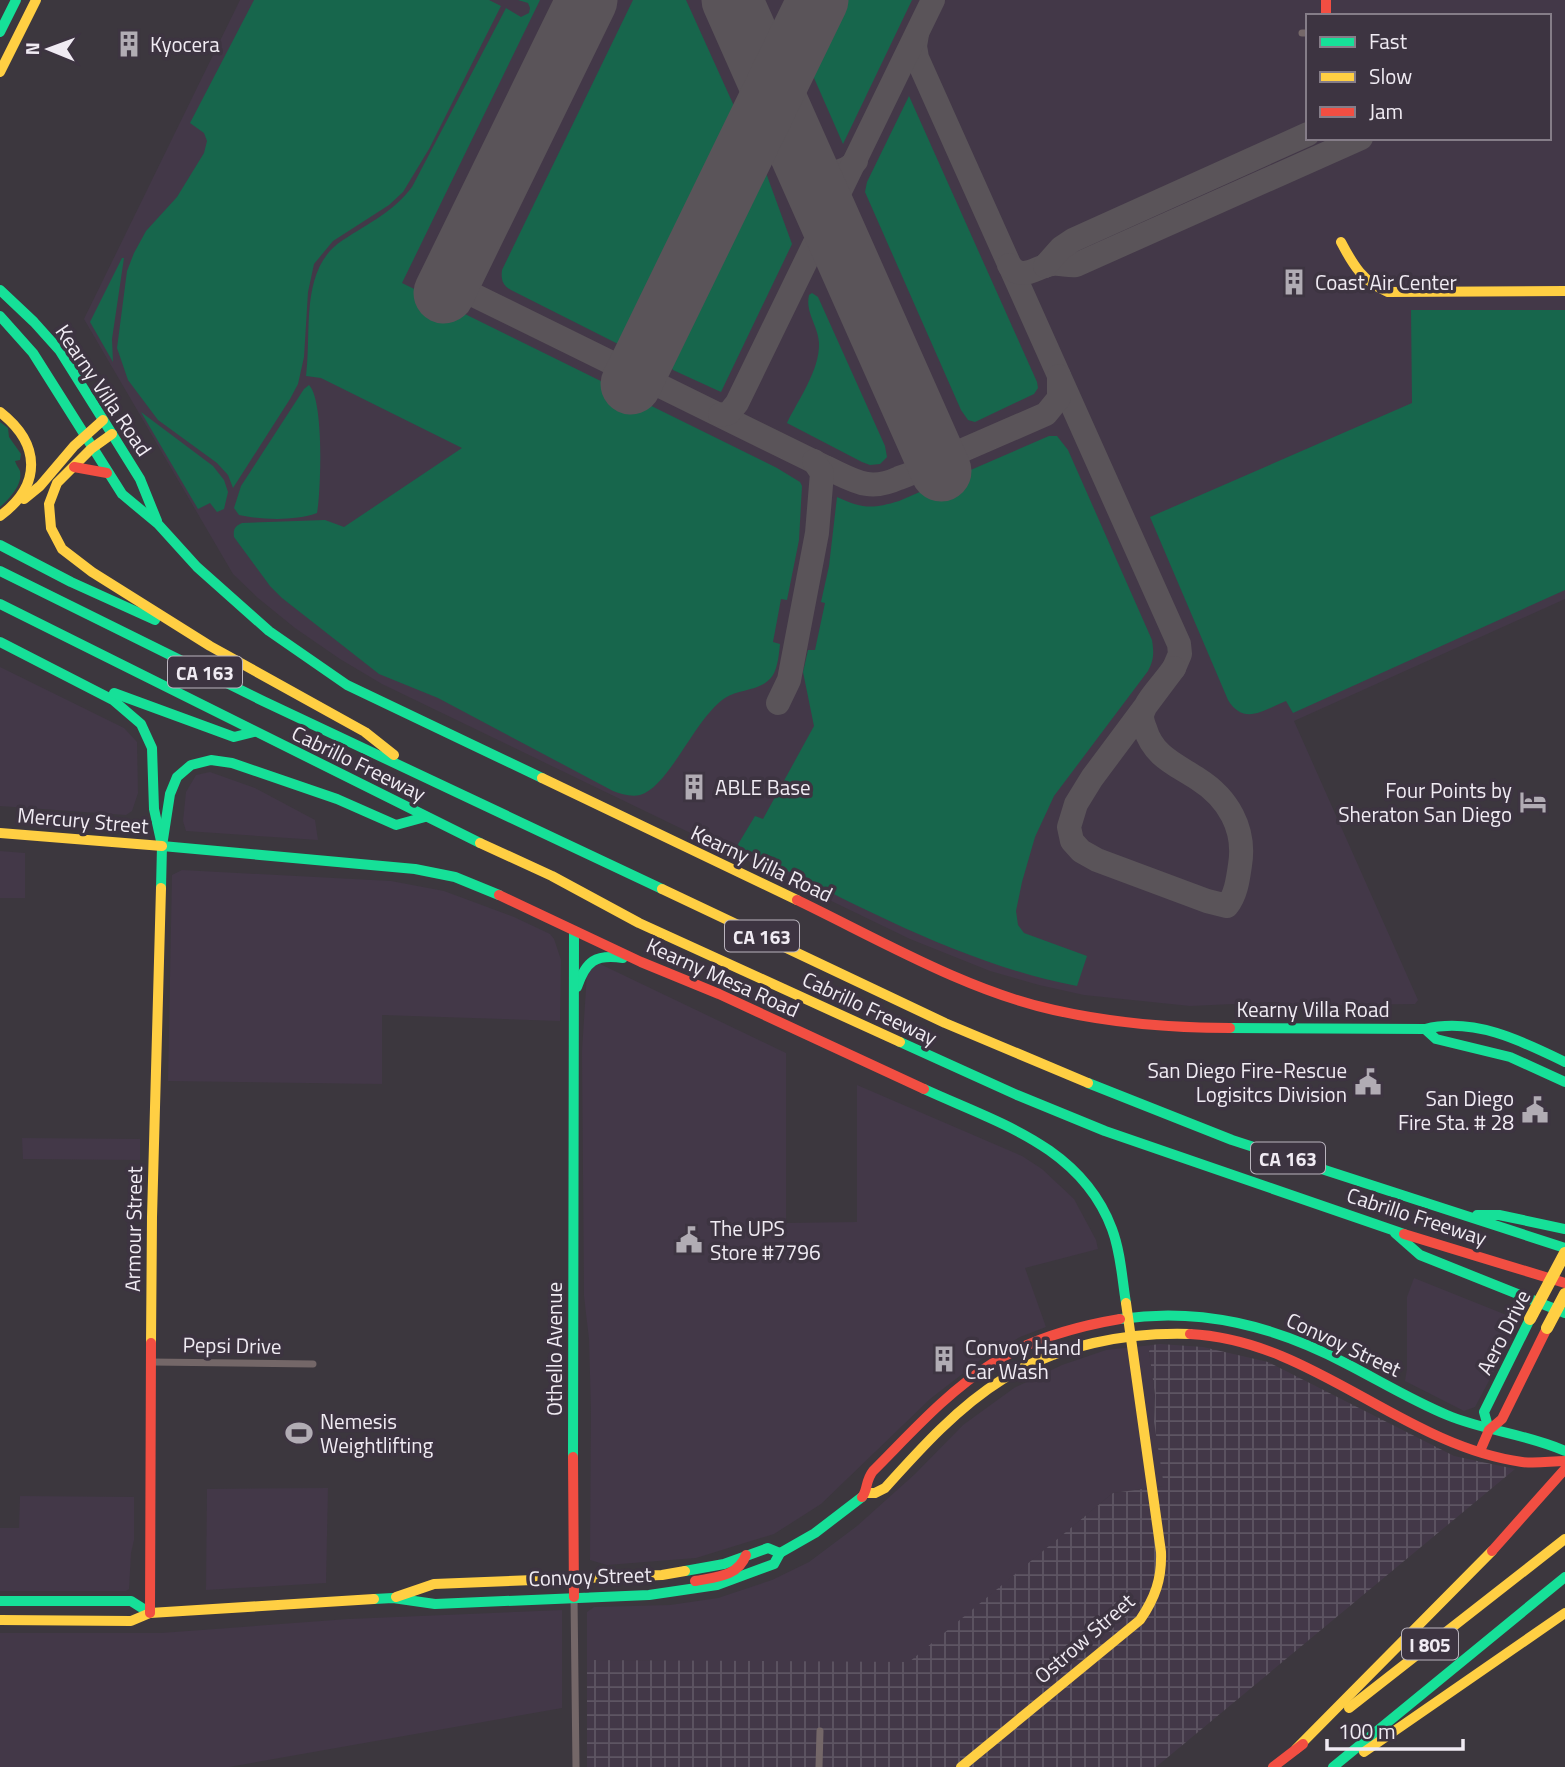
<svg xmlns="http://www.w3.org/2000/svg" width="1565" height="1767" viewBox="0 0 1565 1767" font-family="'Titillium Web',sans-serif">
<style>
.built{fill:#433848;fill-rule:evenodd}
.industrial{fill:url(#industrial-grid)}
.grass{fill:#17664c}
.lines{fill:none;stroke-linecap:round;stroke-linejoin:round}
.taxiway{stroke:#5a5459;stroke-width:24}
.runway{stroke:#5a5459;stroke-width:61}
.street{stroke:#746768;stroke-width:7}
.fast{stroke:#16e098;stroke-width:10}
.slow{stroke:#ffcf43;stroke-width:10}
.jam{stroke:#f24e42;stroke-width:10}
.slow-bridge{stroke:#ffcf43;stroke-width:12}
.labels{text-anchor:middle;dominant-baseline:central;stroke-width:7;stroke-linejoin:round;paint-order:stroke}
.shield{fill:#3d3441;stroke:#bab4be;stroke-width:2}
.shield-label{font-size:19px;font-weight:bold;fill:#f0ebf3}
.poi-label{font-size:21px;fill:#f0ebf3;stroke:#3d3441;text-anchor:start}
.street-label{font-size:21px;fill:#f0ebf3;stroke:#3d3441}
</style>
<defs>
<pattern id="industrial-grid" width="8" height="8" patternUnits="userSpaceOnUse" patternTransform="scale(1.75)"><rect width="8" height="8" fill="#433848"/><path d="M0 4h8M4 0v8" fill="none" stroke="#5e5563"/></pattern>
</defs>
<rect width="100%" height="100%" fill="#3c373e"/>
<g class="built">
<path d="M240,0h1325v599l-271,122 124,279 -3,4 -137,2 -2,-4 -86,4 -106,-11 -45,-10 -49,-14 -80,-32 -528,-255 -42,-25 -45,-31 -37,-30 -25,-24 -149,-255zM1308,16h241v122h-241z"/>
<path d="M0,667l124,61 13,14 1,51 -6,18 -6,4 -126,-9z"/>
<path d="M210,772l45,16 60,32 3,20 -132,-9 -3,-10 3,-29 10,-17z"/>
<path d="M0,851l25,2v45h-25z"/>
<path d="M182,870l209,11 53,10 70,26 36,17 4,5 7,21 -1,61 -178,-6v69l-214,-3 4,-206z"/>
<path d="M598,963l188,90v170l71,-1v-137l165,71 20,13 32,30 22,41 2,9 -73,19 21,59 -26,10 -37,21 -53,41 -109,105 -47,30 -78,24 -89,7 -17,-5 1,-150 -2,-71 -5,-43 -2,-245 5,-79z"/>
<path d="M22,1138l118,1v21l-117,-1z"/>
<path d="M1414,1278l105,42 -5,14 -39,73 -11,4 -59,-30 2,-12v-72z"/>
<path d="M1152,1345l-3,6 6,44 -1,27 11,64 -52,7 -204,170 -322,-3v-48l7,-5 76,-2 48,-7 54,-18 37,-18 48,-36 58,-52 48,-49 51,-37 48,-23 44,-15z"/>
<path d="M328,1488l-2,95 -120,7 1,-101z"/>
<path d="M20,1496l114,1v43l-3,13 -2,36 -3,2h-126v-63h19z"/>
<path d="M562,1610v98l-333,59h-229v-134h161l187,-14z"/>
</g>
<path class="industrial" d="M1160,1344l43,3 65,15 186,94 61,13 -359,298h-569v-107l322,2 204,-169 51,-7 -10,-64 1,-27 -6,-44 3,-6z"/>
<g class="grass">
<path d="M254,0h235l12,6 -72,143 -26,43 -14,13 -56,36 -19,23 -6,28 -4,65 -6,27 -8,15 -57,89 -5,-13 -11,-12 -59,-43 -30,-40 -11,-32 10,-77 7,-18 12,-22 31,-34 27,-44 3,-12 -3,-8 -14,-10z"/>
<path d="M518,0h22l-138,283 375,185 23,14 2,4 -3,54 -12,60 -6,-1 -8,43 7,2c-1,9 -2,23 -7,31 -11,17 -33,13 -48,23 -31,21 -55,88 -85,97 -9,2 -19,-1 -27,-4l-175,-93 -59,-24 -97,-76 -12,-12 -36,-49c-1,-8 1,-11 8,-14l83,-3 19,7 118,-79 -141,-70 -15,-2c6,-45 -7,-108 37,-136 26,-17 50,-28 69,-53l94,-179 15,9 8,-4 1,-5 -2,-5z"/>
<path d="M633,0h53l48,106v11l-107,224 -5,5 -111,-56c-9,-5 -10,-11 -9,-20z"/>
<path d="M844,0h68l-69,144 -32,-73z"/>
<path d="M909,96l128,286 1,6 -4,6 -59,28 -7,-2 -7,-10 -96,-218 2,-10z"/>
<path d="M761,170l5,3 26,71 -71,148 -48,-22 -4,-7 86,-185z"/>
<path d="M122,258h2l-12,81 1,23 -23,-40z"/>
<path d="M812,293l6,4 67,149 2,11 -7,7 -10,1 -8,-3 -75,-39c11,-23 33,-53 32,-80 -1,-18 -14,-30 -10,-48z"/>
<path d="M1411,310h154v280l-272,123 -7,-12c-22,9 -42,25 -58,-1l-78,-183 262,-114z"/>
<path d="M309,385c15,15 12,105 8,128 -22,8 -55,7 -78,2l-5,-7 7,-22 63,-97z"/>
<path d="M141,412l72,54 11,14 4,12 -4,17 -7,3 -7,-9 -12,6z"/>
<path d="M0,422l8,6 1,9 12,17 -1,6 -5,1c1,4 4,7 5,10 3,14 -11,28 -20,36z"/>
<path d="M1049,436h8l11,14 84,190c2,13 2,20 -4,31l-94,125 -19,41 -13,45 -6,29 2,14 6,8 63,23 -10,30c-120,-23 -230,-87 -340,-140l18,-30 8,3 51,-93 -11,-54 5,-22h7l10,-47 -4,-1 8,-36 8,-69c26,12 35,12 62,4z"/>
</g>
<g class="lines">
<g class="taxiway">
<path d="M917,34l-2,12 2,12 262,586 1,10 -6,14"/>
<path d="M799,151c15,19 37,31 57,10"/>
<path d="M818,192l3,16 -1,23"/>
<path d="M1009,265c14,17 26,2 43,-1 9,-1 16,2 24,1l285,-127"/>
<path d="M1045,266l16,-18 12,-8 235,-106"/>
<path d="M449,283l171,84 10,1 14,-10"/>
<path d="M644,358l-1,11 3,10 181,89"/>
<path d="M720,415l9,-2 8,-10 196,-403"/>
<path d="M827,468c28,13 42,24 72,10 9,-3 18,-6 25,-12l6,-15 -3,-14 13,16 14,1 92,-40 13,-16v-22"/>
<path d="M1174,668c-8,12 -27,31 -31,44 -2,5 0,12 2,16 8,28 30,36 53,51 30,19 48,50 42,86 -2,14 -4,30 -13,41l-20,-5 -110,-41 -16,-9 -9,-10 -3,-14 7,-23 16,-26z"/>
<path d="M778,703l11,-23 28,-147 5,-60 -8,-12"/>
</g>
<g class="runway">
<path d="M732,0l209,471"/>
<path d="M444,293l143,-293"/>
<path d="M631,384l187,-384"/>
</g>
<g class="street">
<path d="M1302,33h6"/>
<path d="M151,1362l162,2"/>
<path d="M574,1597l2,170"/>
<path d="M819,1767l1,-36"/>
</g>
<g class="fast">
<path d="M0,32l16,-32"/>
<path d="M0,290l34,32 26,29 52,83"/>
<path d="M0,316l33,37 89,141 36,30 39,43 72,64 78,54 195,93"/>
<path d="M112,434l28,45 17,42"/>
<path d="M0,545l71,37 84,38"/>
<path d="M0,571l263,130 399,188"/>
<path d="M0,604l480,239"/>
<path d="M0,642l113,58 28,24 11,24 2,61 7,32"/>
<path d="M114,693l120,44 20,-5"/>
<path d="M162,846l8,-52 7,-17 14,-12 20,-5 21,3 105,36 59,26 29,-8"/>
<path d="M161,888l1,-42 253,23 40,8 44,18"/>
<path d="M577,987c9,-26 18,-33 46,-29"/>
<path d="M1230,1028l195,1c49,-12 97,12 140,33"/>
<path d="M1425,1029l11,10 74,18 55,25"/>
<path d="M900,1042l117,53 88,36 299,103"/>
<path d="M1088,1083l144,57 333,108"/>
<path d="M924,1089c74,34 157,57 188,140 9,24 10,50 14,74"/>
<path d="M1477,1215h22l66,14"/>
<path d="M1395,1233l25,22 145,58"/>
<path d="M1120,1319c81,-12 155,7 227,45 33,17 66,37 100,51 38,16 80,19 118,36"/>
<path d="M1489,1430l-5,-18 46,-93"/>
<path d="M573,1457l1,-526"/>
<path d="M685,1571l39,-7 44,-16 12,5"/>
<path d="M374,1599l19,-1 42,6 214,-9 68,-10 57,-21 6,-11 35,-20 47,-36"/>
<path d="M0,1601h131l19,12"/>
<path d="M1333,1767l232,-190"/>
</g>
<g class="slow">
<path d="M0,72l36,-72"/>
<path d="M1341,242c12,23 22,40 47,50l177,-1"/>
<path d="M0,412c41,32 42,73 0,104"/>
<path d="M112,434l-21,15 -34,34 -8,21 2,24 11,21 30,23 118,74 155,86 29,23"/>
<path d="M24,499l16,-13 34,-40 29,-26"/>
<path d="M542,778l255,122"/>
<path d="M0,833l162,13"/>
<path d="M480,843l72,33 87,47 261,119"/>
<path d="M662,889l283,134 143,60"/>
<path d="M151,1343l1,-126 9,-329"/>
<path d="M865,1493h10l10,-5c36,-40 73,-81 118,-109 54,-34 125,-47 187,-45"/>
<path d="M396,1597l38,-13 228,-9 23,-4"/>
<path d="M0,1620l131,1 19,-8 224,-14"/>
<path d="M1349,1708l216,-169"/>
<path d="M1296,1749l196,-198"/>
<path d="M1364,1752l201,-139"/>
<path d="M961,1767l179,-147c15,-22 22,-41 21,-68l-35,-249"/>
</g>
<g class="jam">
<path d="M1326,0v16"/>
<path d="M74,467l33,6"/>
<path d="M499,895l142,67 78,32 205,95"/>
<path d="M797,900c81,39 170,91 257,110 57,13 117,18 176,18"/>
<path d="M1404,1234l161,49"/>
<path d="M1190,1334c123,6 212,111 332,128 15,2 29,-1 43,-1"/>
<path d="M1480,1451l9,-21 13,-11 45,-91"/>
<path d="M573,1457l1,140"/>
<path d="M862,1497c6,-7 3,-16 11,-26 38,-38 74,-79 120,-108 36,-23 85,-37 127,-44"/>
<path d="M1492,1551l73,-82"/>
<path d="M695,1581c20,-4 43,-4 51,-26"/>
<path d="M150,1613l1,-270"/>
<path d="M1273,1767l30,-23"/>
</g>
<g class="slow-bridge">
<path d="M1530,1319l35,-66"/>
<path d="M1547,1328l18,-34"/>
</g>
</g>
<defs>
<g id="building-bare" transform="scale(2.1)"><path d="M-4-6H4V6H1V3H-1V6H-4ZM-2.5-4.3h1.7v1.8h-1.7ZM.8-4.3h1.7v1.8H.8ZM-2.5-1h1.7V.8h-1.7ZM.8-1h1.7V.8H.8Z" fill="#b1acb4" stroke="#3d3441" stroke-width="2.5" paint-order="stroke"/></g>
<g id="hotel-bare" transform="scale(2.1)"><path d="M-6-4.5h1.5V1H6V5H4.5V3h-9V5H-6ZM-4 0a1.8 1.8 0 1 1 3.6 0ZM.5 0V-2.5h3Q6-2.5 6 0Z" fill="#b1acb4" stroke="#3d3441" stroke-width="2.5" paint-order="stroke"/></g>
<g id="civic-bare" transform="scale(2.1)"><path d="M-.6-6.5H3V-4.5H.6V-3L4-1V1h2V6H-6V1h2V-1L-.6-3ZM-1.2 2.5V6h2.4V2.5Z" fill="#b1acb4" stroke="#3d3441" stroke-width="2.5" paint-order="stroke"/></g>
<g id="stadium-bare" transform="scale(2.1)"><path d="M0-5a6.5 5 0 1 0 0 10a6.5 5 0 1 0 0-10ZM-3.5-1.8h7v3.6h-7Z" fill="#b1acb4" stroke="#3d3441" stroke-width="2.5" paint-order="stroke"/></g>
</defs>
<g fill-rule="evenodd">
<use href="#building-bare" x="129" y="44"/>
<use href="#building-bare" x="1294" y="282"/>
<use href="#building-bare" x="694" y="787"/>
<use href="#hotel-bare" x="1533" y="802"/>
<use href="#civic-bare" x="1368" y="1082"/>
<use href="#civic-bare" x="1535" y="1110"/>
<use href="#civic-bare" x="689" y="1240"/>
<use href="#building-bare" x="944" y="1359"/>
<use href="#stadium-bare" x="299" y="1433"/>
</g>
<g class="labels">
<g class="shield">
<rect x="168" y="656.5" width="74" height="31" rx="5"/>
<rect x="725" y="920.5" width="74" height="31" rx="5"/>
<rect x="1251" y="1142.5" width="74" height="31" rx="5"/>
<rect x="1402" y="1628.5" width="56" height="31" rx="5"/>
</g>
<g class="shield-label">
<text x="205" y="672">CA 163</text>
<text x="762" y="936">CA 163</text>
<text x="1288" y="1158">CA 163</text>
<text x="1430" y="1644">I 805</text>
</g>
<g class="poi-label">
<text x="150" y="44">Kyocera</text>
<text x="1315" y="282">Coast Air Center</text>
<text x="715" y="787">ABLE Base</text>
<text x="1512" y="790" text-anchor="end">Four Points by<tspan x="1512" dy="24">Sheraton San Diego</tspan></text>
<text x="1347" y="1070" text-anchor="end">San Diego Fire-Rescue<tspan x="1347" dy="24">Logisitcs Division</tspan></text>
<text x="1514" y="1098" text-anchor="end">San Diego<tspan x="1514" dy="24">Fire Sta. # 28</tspan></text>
<text x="710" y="1228">The UPS<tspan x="710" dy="24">Store #7796</tspan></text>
<text x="965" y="1347">Convoy Hand<tspan x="965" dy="24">Car Wash</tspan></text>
<text x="320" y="1421">Nemesis<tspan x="320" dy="24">Weightlifting</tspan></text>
</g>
<g class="street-label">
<text transform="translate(104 390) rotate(56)">Kearny Villa Road</text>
<text transform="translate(359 763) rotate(26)">Cabrillo Freeway</text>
<text transform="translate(83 820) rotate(5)">Mercury Street</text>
<text transform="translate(762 863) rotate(25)">Kearny Villa Road</text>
<text transform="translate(723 977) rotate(24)">Kearny Mesa Road</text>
<text transform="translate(870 1008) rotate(25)">Cabrillo Freeway</text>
<text x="1313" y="1009">Kearny Villa Road</text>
<text transform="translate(1417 1216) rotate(18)">Cabrillo Freeway</text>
<text transform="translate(133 1229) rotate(-89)">Armour Street</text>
<text transform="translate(1503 1332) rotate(-63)">Aero Drive</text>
<text transform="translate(1344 1344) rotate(25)">Convoy Street</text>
<text transform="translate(232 1345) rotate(1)">Pepsi Drive</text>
<text transform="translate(554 1349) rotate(-90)">Othello Avenue</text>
<text transform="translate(590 1576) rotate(-2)">Convoy Street</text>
<text transform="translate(1084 1638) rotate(-41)">Ostrow Street</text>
</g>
</g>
<rect x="1306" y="14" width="245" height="126" fill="#3d3441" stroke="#857d88" stroke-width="2"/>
<rect x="1320" y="37" width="35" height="10" fill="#16e098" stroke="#857d88" stroke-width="2"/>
<text x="1369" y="49" font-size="21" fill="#f0ebf3">Fast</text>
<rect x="1320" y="72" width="35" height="10" fill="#ffcf43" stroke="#857d88" stroke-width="2"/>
<text x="1369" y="84" font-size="21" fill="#f0ebf3">Slow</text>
<rect x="1320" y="107" width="35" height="10" fill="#f24e42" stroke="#857d88" stroke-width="2"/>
<text x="1369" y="119" font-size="21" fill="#f0ebf3">Jam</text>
<g transform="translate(49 49) rotate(271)" stroke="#3d3441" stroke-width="5" paint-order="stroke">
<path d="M0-5L12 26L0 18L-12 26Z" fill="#f0ebf3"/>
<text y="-10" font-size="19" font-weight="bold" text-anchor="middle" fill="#f0ebf3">N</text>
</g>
<path d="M1327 1739v10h136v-10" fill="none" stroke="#f0ebf3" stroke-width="3.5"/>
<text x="1338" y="1739" font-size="21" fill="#f0ebf3" stroke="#3d3441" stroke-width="5" paint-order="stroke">100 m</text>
</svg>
